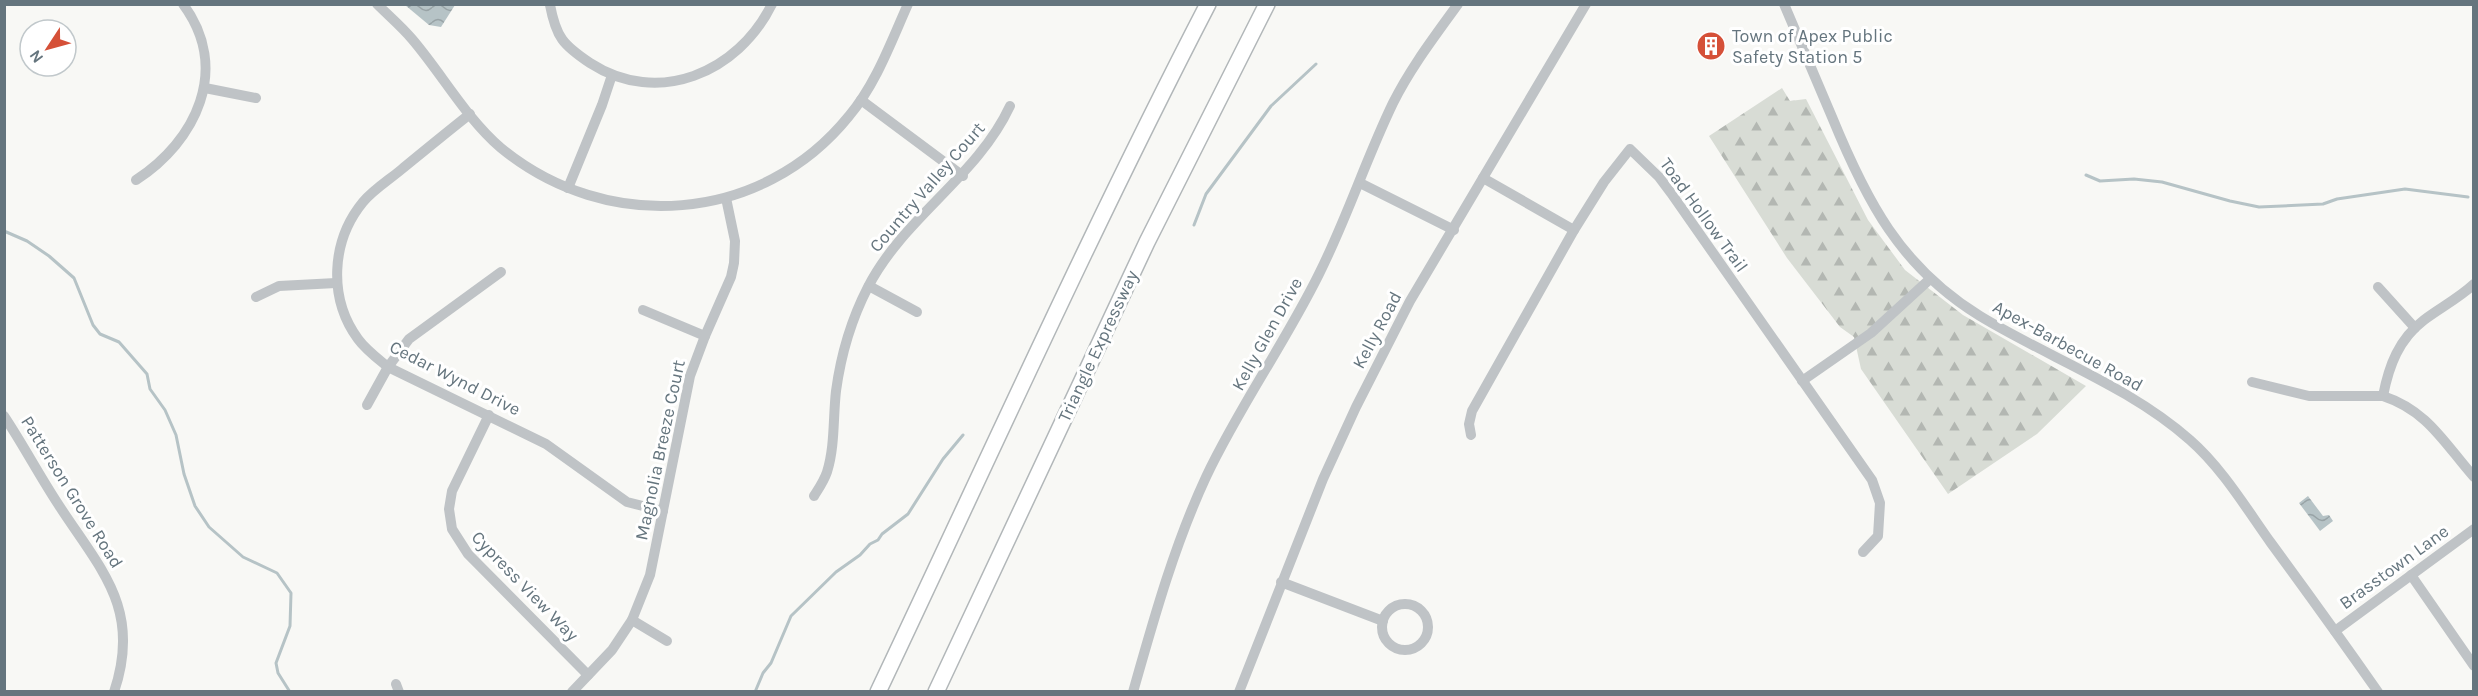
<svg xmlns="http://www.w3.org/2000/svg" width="2478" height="696" viewBox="0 0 2478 696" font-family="Karla,sans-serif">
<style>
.forest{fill:url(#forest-firs)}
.water{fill:url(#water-waves)}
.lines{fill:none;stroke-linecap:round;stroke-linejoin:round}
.stream{stroke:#b6c3c6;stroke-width:3}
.highway-casing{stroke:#b2b7b9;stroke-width:18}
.minor{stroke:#bfc3c6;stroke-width:10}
.highway{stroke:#fff;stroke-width:15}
.labels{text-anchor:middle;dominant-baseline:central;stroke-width:6;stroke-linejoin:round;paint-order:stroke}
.poi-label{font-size:18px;fill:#65757e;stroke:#fff;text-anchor:start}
.street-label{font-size:18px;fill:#65757e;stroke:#fff}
</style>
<defs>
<pattern id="forest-firs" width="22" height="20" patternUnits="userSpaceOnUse" patternTransform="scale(1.5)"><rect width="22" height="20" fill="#d8dcd5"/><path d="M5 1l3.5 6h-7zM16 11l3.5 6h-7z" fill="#b3b7b2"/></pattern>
<pattern id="water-waves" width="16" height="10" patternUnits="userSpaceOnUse" patternTransform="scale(1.5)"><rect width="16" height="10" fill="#b6c3c6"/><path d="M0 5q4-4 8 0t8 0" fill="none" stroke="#98a3a6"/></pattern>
</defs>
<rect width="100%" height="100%" fill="#f8f8f5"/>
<path class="forest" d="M1782,88l8,13 16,-2 62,121 37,50 58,45 123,71 -49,48 -89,60 -87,-125 -7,-32 -14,-10 -53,-69 -78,-122z"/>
<g class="water">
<path d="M405,5h50l-14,22 -12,-2z"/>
<path d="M2308,496l15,20 6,-1 4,6 -13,10 -21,-28z"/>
</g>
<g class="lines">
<g class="stream">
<path d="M2086,175l14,6 34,-2 28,3 68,19 29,6 64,-3 14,-5 68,-10 63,8"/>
<path d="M1194,225l12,-31 65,-88 45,-42"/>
<path d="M4,231l23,10 22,15 25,22 19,47 7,9 19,8 28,32 3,15 15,21 11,25 8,39 11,32 14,21 34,30 34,16 14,20 -1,33 -14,37 2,10 12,19"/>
<path d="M755,692l8,-19 8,-10 20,-47 45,-44 24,-17 10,-11 8,-4 4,-6 26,-20 35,-55 20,-24"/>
</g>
<g class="highway-casing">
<g id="highway">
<path d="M878,692c109,-230 213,-462 330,-688"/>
<path d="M936,692l211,-450 120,-238"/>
</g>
</g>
<g class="minor">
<path d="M377,4c12,12 25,23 35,35 30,35 54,79 89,109 106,87 261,76 348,-32 27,-32 42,-74 59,-112"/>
<path d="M1784,4c16,38 32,75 48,113 34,83 68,150 148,199 69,42 149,70 210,124 32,28 56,68 81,103 36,49 72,99 107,149"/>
<path d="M550,5c6,32 13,40 40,58 68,44 148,10 182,-59"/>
<path d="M205,88l51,10"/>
<path d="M861,100l102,76"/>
<path d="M470,114c-23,18 -46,37 -68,55 -13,11 -28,20 -39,33 -32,39 -35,96 -5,137 8,11 19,19 30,28l158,77 81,58 36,9"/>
<path d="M1483,178l91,52"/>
<path d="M136,180c60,-39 95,-111 47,-176"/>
<path d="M1360,183l94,47"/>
<path d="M568,188l34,-83 10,-30"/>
<path d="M869,286l48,26"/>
<path d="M2378,287l37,41"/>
<path d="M256,297l23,-11 57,-3"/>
<path d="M643,310l62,26"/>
<path d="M1802,381l69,-48 59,-54"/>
<path d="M2252,382l57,14h74c45,15 61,47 91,81"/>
<path d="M2383,396c6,-31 16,-57 41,-76 16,-12 35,-22 50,-36"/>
<path d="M367,405l21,-38 21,-28 92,-67"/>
<path d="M489,415l-37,76 -3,18 3,20 16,25 120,121"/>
<path d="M4,416c20,30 36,61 56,91 41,63 82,102 54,185"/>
<path d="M1471,435l-2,-11 3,-13 102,-181 30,-48 26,-33 29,28 12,16 201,287 8,23 -2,33 -15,16"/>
<path d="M814,496c5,-8 10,-15 13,-24 8,-25 6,-55 9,-81 5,-37 15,-71 32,-104 36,-70 109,-110 142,-181"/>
<path d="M2411,575l63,91"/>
<path d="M1281,582l102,39"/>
<circle cx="1405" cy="627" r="23"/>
<path d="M632,620l35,21"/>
<path d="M2335,631l139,-102"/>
<path d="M396,684l3,8"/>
<path d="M572,692l40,-42 20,-30 18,-45 40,-199 15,-40 26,-59 3,-14 1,-22 -9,-43"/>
<path d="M1133,692c21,-74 41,-146 73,-215 33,-70 79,-134 113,-203 28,-56 47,-115 74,-171 18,-36 42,-67 65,-99"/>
<path d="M1239,692l84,-213 33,-72 54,-106 176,-297"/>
</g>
<use href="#highway" class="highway"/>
</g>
<defs>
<g id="building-disc" transform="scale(1.5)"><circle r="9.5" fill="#d55038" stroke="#fff"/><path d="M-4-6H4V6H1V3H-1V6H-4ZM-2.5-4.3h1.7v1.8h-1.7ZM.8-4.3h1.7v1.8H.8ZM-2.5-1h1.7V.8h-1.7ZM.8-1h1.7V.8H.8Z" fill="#fff"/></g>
</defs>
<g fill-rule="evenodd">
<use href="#building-disc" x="1711" y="46"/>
</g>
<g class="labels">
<g class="poi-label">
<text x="1732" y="36">Town of Apex Public<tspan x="1732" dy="21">Safety Station 5</tspan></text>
</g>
<g class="street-label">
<text transform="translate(927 187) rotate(-49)">Country Valley Court</text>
<text transform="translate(1704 215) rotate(54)">Toad Hollow Trail</text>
<text transform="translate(1377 330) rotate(-62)">Kelly Road</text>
<text transform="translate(1267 334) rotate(-61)">Kelly Glen Drive</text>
<text transform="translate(1098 346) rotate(-65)">Triangle Expressway</text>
<text transform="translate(2068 346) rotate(29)">Apex-Barbecue Road</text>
<text transform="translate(455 378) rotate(27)">Cedar Wynd Drive</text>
<text transform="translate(660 450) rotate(-78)">Magnolia Breeze Court</text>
<text transform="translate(72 492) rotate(58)">Patterson Grove Road</text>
<text transform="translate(2394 567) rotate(-36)">Brasstown Lane</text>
<text transform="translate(525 586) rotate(46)">Cypress View Way</text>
</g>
</g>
<rect width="2478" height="696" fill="none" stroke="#65757e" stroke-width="12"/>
<g transform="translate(48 48) rotate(234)"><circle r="28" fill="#ffffff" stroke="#c1c8cb" stroke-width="1.5"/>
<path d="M0-4.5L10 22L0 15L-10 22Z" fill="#d55038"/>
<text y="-9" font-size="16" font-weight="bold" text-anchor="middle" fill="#65757e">N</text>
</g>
</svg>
